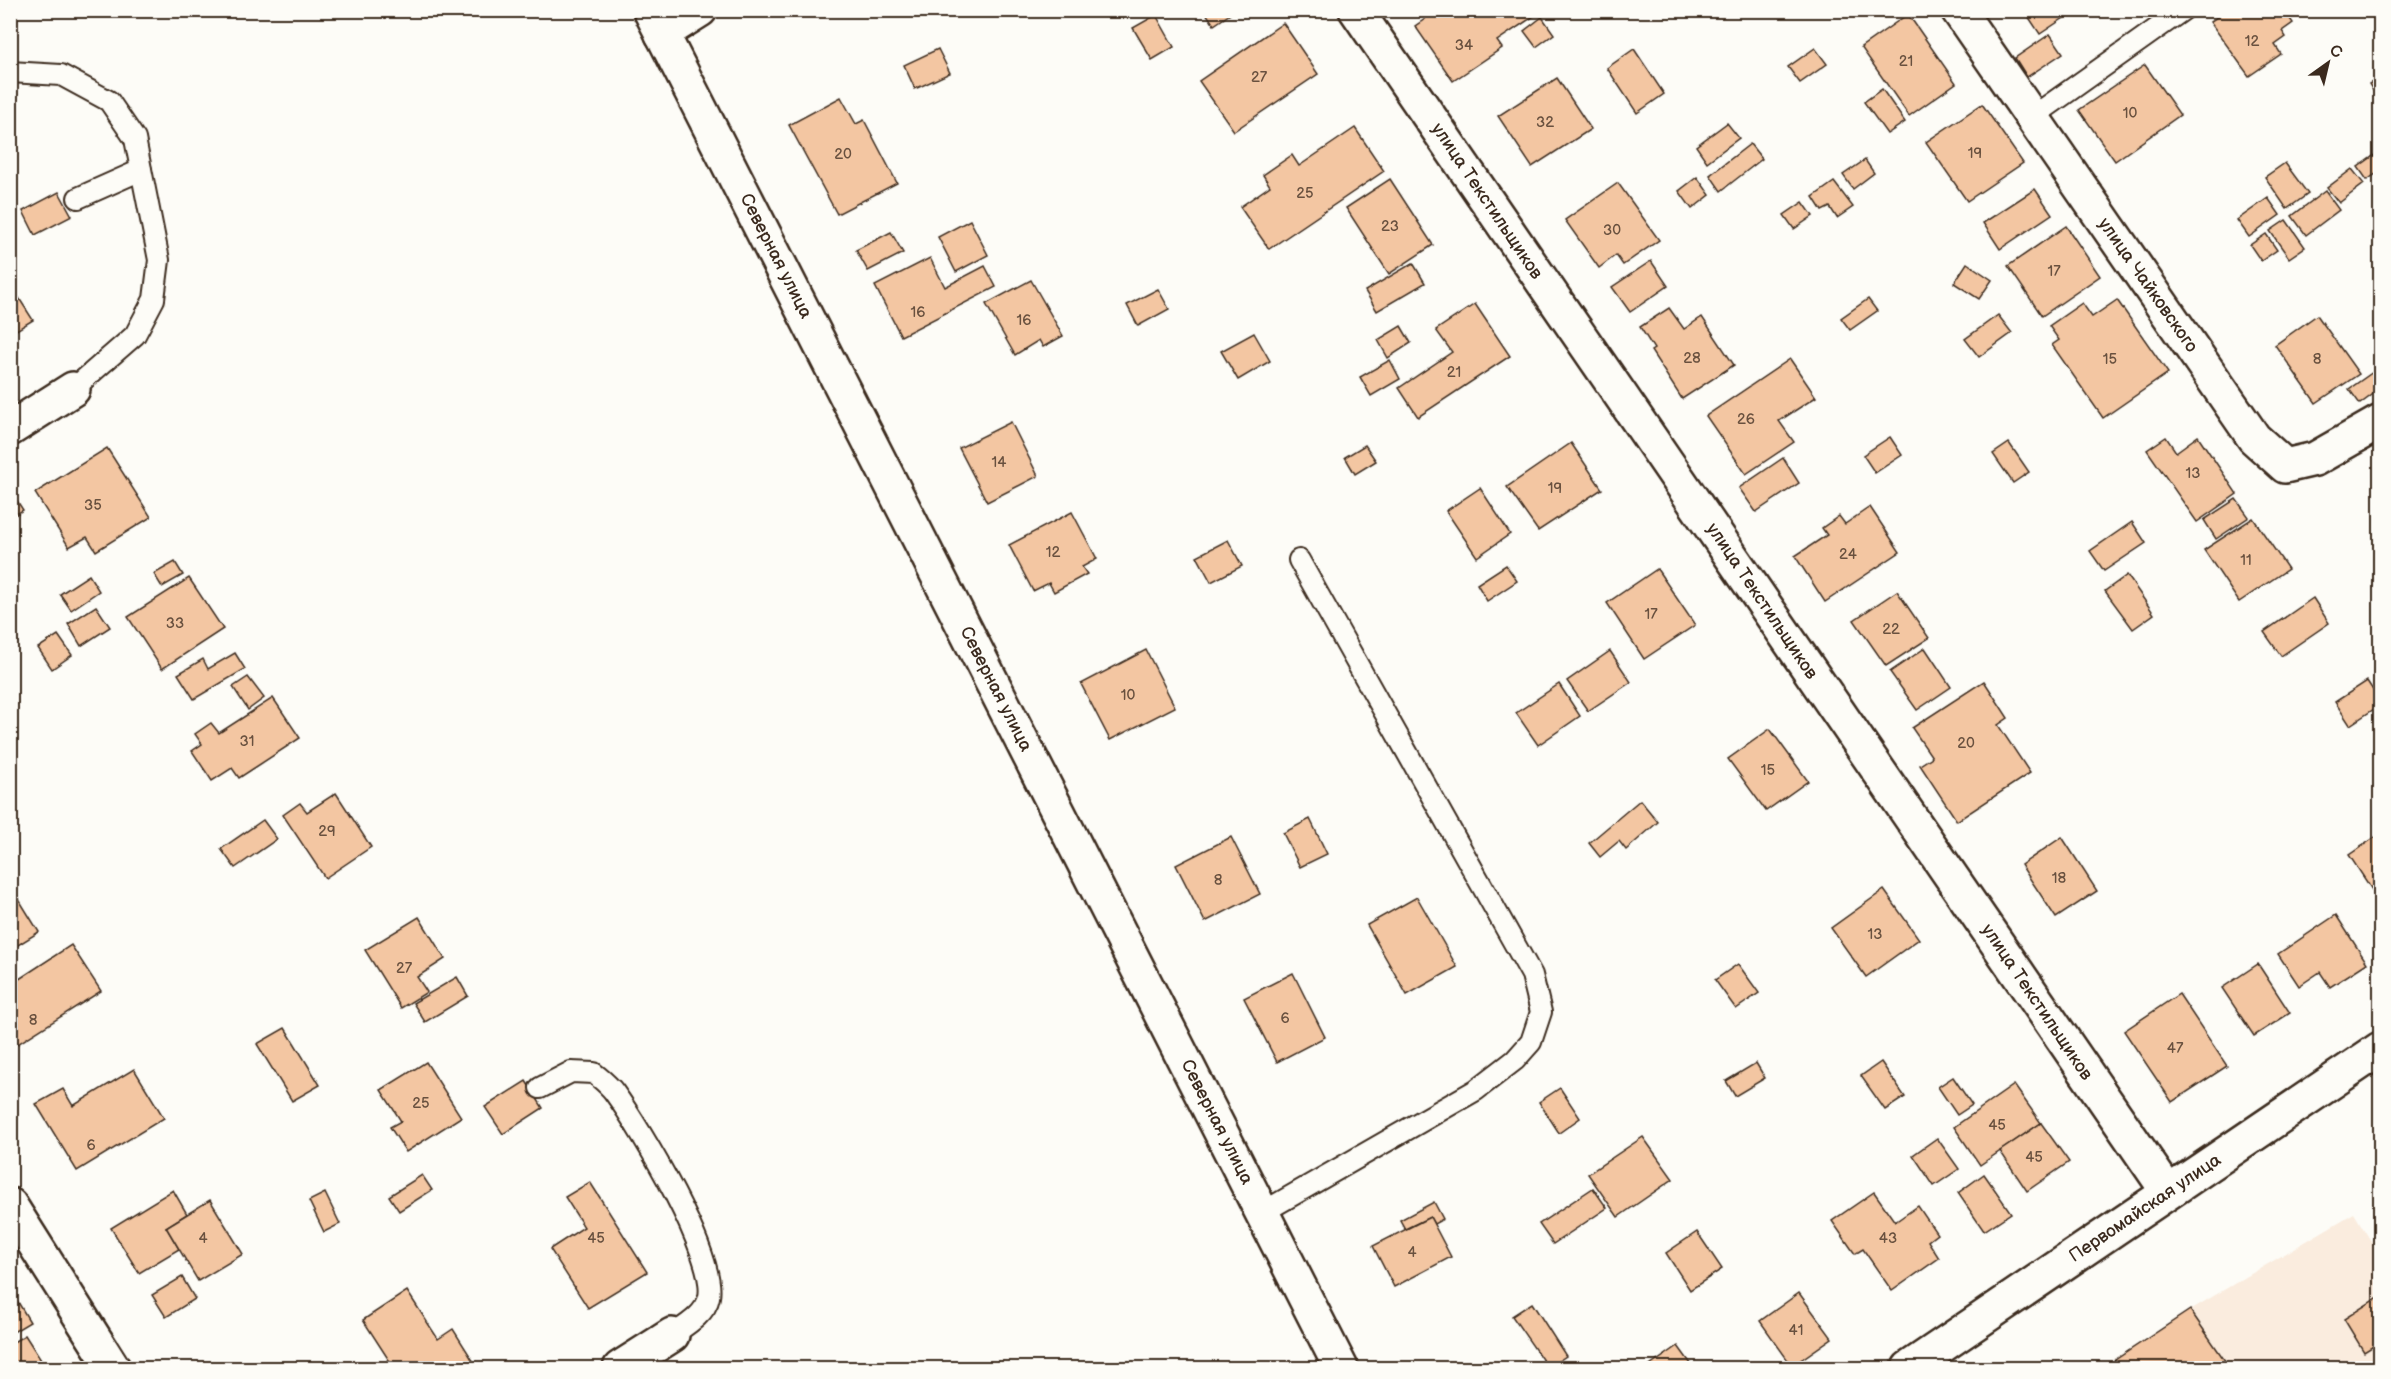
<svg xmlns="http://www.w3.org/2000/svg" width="2391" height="1379" viewBox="0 0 2391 1379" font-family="'Balsamiq Sans',sans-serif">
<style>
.built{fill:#faecde}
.building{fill:#f3c6a2;stroke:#3b2a1e;stroke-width:1.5}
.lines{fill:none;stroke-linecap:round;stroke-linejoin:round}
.lane-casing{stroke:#3b2a1e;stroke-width:24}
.street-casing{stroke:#3b2a1e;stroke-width:38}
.secondary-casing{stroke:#3b2a1e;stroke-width:38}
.lane{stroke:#fdfcf7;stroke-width:20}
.street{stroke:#fdfcf7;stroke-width:33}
.secondary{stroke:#fdfcf7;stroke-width:33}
.labels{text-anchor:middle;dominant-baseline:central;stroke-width:4.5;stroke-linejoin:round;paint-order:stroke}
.number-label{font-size:15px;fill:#69513f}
.street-label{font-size:18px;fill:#3b2a1e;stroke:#fdfcf7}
</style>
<rect width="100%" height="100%" fill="#fdfcf7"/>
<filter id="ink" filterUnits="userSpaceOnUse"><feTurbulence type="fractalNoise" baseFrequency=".0167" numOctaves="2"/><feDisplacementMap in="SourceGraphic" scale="12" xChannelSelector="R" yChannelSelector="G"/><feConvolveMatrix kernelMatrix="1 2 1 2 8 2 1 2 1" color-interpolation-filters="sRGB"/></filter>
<g filter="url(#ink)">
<path class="built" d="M2354,1213l26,43v112h-279l89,-58z"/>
<g class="building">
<path d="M1204,10h32l-22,15z"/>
<path d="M1420,10h123l-46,31 5,7 -49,33 -38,-55 10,-7z"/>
<path d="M2024,10h52l-36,24z"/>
<path d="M2227,10h41l5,7 11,-7 9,13 -11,8 4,6 -11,8 6,9 -32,22 -39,-54z"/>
<path d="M1908,14l48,69 -47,33 -48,-69z"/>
<path d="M1156,15l18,32 -22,13 -19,-32z"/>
<path d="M1542,17l12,17 -18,13 -12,-16z"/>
<path d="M1283,23l35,51 -84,57 -35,-50z"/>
<path d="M2050,34l13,19 -36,24 -12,-19z"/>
<path d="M1815,48l12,16 -27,19 -12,-16z"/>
<path d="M938,49l12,24 -35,16 -11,-24z"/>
<path d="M1634,49l30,45 -27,19 -30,-45z"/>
<path d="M2145,65l35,50 -65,46 -36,-51z"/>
<path d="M2380,77v25l-11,-18z"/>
<path d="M1557,78l34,51 -59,38 -34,-51z"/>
<path d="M1882,89l23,33 -18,12 -23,-32z"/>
<path d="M841,97l15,27 8,-4 33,63 -60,31 -48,-89z"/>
<path d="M1982,104l41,59 -56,38 -41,-59z"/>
<path d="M1727,123l12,15 -32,24 -11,-16z"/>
<path d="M1355,128l29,43 -115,78 -29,-42 30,-21 -7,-11 29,-20 7,11z"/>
<path d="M1750,144l12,15 -41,32 -11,-16z"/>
<path d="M2379,152l1,19 -13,9 -9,-13z"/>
<path d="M1865,160l9,13 -21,16 -10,-14z"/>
<path d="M2285,163l23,31 -21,15 -22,-32z"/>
<path d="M2352,169l12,15 -25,19 -12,-15z"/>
<path d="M1697,177l13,18 -18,14 -13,-18z"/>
<path d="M1390,179l43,66 -44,29 -43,-66z"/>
<path d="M1834,182l19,25 -16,11 -7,-11 -8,4 -9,-14z"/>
<path d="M1618,183l41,57 -36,25 -7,-10 -17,13 -34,-48z"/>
<path d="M2035,189l17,25 -52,35 -17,-26z"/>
<path d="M2325,191l14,19 -33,25 -14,-19z"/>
<path d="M59,192l13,24 -37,19 -12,-24z"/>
<path d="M2268,198l12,17 -31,22 -12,-17z"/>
<path d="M1803,202l10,14 -19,13 -10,-14z"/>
<path d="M970,220l18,35 -32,17 -18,-35z"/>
<path d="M2286,220l19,27 -16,11 -19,-27z"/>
<path d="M2066,226l34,50 -58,40 -34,-50z"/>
<path d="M891,232l12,21 -35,18 -12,-21z"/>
<path d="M2266,234l11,16 -16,11 -11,-16z"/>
<path d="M930,258l15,29 40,-21 11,21 -95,49 -26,-50z"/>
<path d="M1651,261l17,25 -38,26 -18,-25z"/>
<path d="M1413,263l12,20 -48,28 -12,-20z"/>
<path d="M1967,263l25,17 -13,19 -25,-16z"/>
<path d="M1031,280l32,56 -20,11 -4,-7 -24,15 -29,-51z"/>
<path d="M10,284l23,36 -23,14z"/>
<path d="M1158,289l11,20 -31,17 -11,-21z"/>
<path d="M1868,299l9,12 -27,19 -9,-12z"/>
<path d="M2117,300l51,73 -65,45 -51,-73 7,-5 -10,-14 33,-23 10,14z"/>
<path d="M1475,304l35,52 -92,61 -19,-29 53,-36 -16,-22z"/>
<path d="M1669,308l15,21 18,-12 32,48 -52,34 -31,-48 3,-2 -14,-22z"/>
<path d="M1998,315l14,18 -33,24 -14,-18z"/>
<path d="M2317,315l42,59 -43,29 -41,-58z"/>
<path d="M1401,326l10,17 -23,15 -10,-18z"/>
<path d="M1254,333l16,28 -32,19 -17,-29z"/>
<path d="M1790,359l26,38 -37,24 15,21 -48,32 -40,-58z"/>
<path d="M1390,360l10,19 -29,17 -11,-19z"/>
<path d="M2373,372l7,11v6l-20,15 -11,-15z"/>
<path d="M1011,422l27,54 -51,26 -28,-54z"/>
<path d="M2198,436l39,58 -40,28 -50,-72 19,-13 10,15z"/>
<path d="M1890,437l12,18 -27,18 -12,-18z"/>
<path d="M1571,443l31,46 -64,42 -31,-44z"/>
<path d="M2009,443l20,29 -16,11 -20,-29z"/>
<path d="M1365,445l11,16 -21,13 -10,-17z"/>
<path d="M107,448l44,69 -55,34 -9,-14 -18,10 -34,-54z"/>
<path d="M1783,458l16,25 -43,29 -17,-24z"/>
<path d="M1480,488l30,46 -33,23 -31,-46z"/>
<path d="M10,490l13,20 -13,8z"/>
<path d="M2236,499l13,18 -33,22 -12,-19z"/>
<path d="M1870,507l30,45 -75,50 -30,-46 32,-21 -5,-7 17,-12 6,8z"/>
<path d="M1072,512l25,47 -15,8 5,7 -33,18 -5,-9 -16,8 -24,-46z"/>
<path d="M2253,518l35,51 -49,33 -35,-52z"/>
<path d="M2132,522l14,21 -42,28 -14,-20z"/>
<path d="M1228,540l14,26 -31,16 -14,-26z"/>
<path d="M175,562l8,13 -21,12 -8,-13z"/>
<path d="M1506,565l11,16 -30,20 -10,-17z"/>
<path d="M1657,569l38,56 -51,34 -37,-56z"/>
<path d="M89,575l10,16 -28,19 -11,-16z"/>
<path d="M2127,575l27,39 -21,15 -28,-38z"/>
<path d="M189,578l34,51 -61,40 -34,-52z"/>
<path d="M1897,591l32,47 -43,28 -32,-46z"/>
<path d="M2313,598l16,25 -48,33 -17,-24z"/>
<path d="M96,606l14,21 -29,19 -13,-22z"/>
<path d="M58,635l14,20 -20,14 -14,-21z"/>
<path d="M1925,648l26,39 -34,23 -27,-38z"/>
<path d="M1146,650l29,57 -65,33 -29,-56z"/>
<path d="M1610,651l21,31 -43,29 -21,-30z"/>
<path d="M235,653l10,16 -51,30 -16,-25 25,-15 5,10z"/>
<path d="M248,677l16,21 -16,12 -15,-23z"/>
<path d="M1984,681l24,37 -10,7 32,48 -73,48 -37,-56 12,-8 -20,-29z"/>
<path d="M2367,681l13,20v4l-30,20 -15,-23z"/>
<path d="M1559,684l21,32 -42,29 -22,-32z"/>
<path d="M273,698l27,40 -61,40 -7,-10 -20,13 -20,-30 10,-7 -7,-10 16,-11 8,10z"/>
<path d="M1770,729l38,52 -42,30 -38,-52z"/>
<path d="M336,793l35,54 -46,31 -42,-63 17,-12 7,9z"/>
<path d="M1640,800l18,22 -32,28 -7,-9 -19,16 -11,-14z"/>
<path d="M1310,819l17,35 -27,13 -17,-34z"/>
<path d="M263,820l14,19 -42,29 -14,-19z"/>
<path d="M2380,834v68l-31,-47z"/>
<path d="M1231,837l29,57 -55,28 -29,-57z"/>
<path d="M2062,837l35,54 -41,27 -35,-53z"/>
<path d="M10,885l29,47 -29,18z"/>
<path d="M1884,890l35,49 -53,38 -35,-49z"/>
<path d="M1417,897l40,70 -50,28 -40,-70z"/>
<path d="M2336,915l31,48 -37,24 -10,-15 -21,14 -21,-32z"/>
<path d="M419,917l26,42 -28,18 10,15 -26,16 -36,-58z"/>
<path d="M71,945l30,46 -91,58v-64z"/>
<path d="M1738,964l21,29 -23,16 -21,-29z"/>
<path d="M2258,964l32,49 -36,23 -32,-48z"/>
<path d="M1293,973l32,64 -48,25 -33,-64z"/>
<path d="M457,977l11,19 -43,26 -12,-19z"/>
<path d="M2179,994l48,72 -55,36 -48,-71z"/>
<path d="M285,1028l35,57 -28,16 -35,-57z"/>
<path d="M426,1062l35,55 -55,35 -16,-25 11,-6 -20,-31z"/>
<path d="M1881,1062l24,35 -20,13 -24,-34z"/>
<path d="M1756,1063l9,15 -30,18 -9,-15z"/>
<path d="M134,1069l30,49 -87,53 -41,-67 27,-15 10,17z"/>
<path d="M1953,1077l19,28 -15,10 -19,-28z"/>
<path d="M526,1081l17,27 -40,26 -18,-27z"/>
<path d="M2014,1085l27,38 -61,42 -26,-38z"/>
<path d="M1560,1088l20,30 -21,15 -20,-31z"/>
<path d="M2041,1123l28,39 -42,29 -27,-40z"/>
<path d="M1643,1137l30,42 -55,38 -30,-43z"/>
<path d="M1937,1138l22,31 -25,17 -21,-31z"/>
<path d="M1984,1174l27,39 -27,18 -26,-38z"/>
<path d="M422,1175l10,15 -33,21 -10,-15z"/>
<path d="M590,1182l57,90 -59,36 -38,-59 34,-22 -19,-30z"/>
<path d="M1593,1188l14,20 -54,36 -14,-20z"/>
<path d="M173,1190l14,24 -21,13 13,22 -40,24 -28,-45z"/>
<path d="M1874,1192l21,30 23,-16 19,28 -9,7 11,17 -47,33 -29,-42 -8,5 -23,-33z"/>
<path d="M325,1193l15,31 -16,8 -15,-31z"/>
<path d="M210,1200l33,54 -45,27 -32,-54z"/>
<path d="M1434,1202l9,17 -9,5 -4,-7 -25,12 -5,-9z"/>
<path d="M1430,1217l21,40 -57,30 -21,-41z"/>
<path d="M1697,1232l25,37 -32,21 -24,-37z"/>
<path d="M182,1277l13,22 -29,18 -14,-22z"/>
<path d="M407,1291l31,48 15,-10 24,38 -83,1 -31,-48z"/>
<path d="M12,1292l18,30 -20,12v-41z"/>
<path d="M1799,1293l33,45 -40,28 -32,-45z"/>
<path d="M2380,1296v46l-16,10 -20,-33z"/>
<path d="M1532,1303l34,53 -18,12 -36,-52z"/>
<path d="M2190,1310l40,58h-127z"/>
<path d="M25,1335l21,33h-36v-24z"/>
<path d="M1678,1346l16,22h-47z"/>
</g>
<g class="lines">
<g class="lane-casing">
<g id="lane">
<path d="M10,72l51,3 48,26 26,38 24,121 -5,39 -19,36 -62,54"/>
<path d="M2031,118l152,-108"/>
<path d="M78,198l63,-28"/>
<path d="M540,1088l31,-16 23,1c7,6 15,12 20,19 26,36 103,164 95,205 -3,17 -24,29 -37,38"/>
<path d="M1263,1212l213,-122 39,-30 16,-18 10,-30 -9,-37 -233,-415"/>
</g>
</g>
<g class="street-casing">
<g id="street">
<path d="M1356,10l812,1182"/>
<path d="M1958,10l296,428 31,28 30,-7 65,-37"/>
<path d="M10,429l63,-40"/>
<path d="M10,1205l103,163"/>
<path d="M620,1368l52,-33"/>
<path d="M1909,1368l471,-319"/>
</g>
</g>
<g class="secondary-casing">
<g id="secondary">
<path d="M650,10l691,1358"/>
<path d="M662,34l38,-24"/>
</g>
</g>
<use href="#lane" class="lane"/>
<use href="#street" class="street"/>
<use href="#secondary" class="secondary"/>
</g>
</g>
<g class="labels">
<g class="number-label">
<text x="2252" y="41">12</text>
<text x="1464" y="45">34</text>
<text x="1906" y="61">21</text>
<text x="1259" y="77">27</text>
<text x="2130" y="113">10</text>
<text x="1545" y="122">32</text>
<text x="1975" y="153">19</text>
<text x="843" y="154">20</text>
<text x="1305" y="193">25</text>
<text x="1390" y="226">23</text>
<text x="1612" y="230">30</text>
<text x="2054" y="271">17</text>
<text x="918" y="312">16</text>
<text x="1024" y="320">16</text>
<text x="1692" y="358">28</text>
<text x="2110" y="359">15</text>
<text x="2317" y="359">8</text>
<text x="1454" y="372">21</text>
<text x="1746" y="419">26</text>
<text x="999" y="462">14</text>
<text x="2193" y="473">13</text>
<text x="1555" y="488">19</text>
<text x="93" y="505">35</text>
<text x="1053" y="552">12</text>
<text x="1848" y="554">24</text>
<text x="2246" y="560">11</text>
<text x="1651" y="614">17</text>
<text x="175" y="623">33</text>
<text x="1891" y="629">22</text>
<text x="1128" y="695">10</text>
<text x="247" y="741">31</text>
<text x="1966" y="743">20</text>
<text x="1768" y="770">15</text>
<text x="327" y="831">29</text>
<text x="2059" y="878">18</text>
<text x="1218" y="880">8</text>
<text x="1875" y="934">13</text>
<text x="404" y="968">27</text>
<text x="1285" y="1018">6</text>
<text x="33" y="1020">8</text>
<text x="2175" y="1048">47</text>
<text x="421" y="1103">25</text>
<text x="1997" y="1125">45</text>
<text x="91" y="1145">6</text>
<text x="2034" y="1157">45</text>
<text x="203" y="1238">4</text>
<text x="596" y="1238">45</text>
<text x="1888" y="1238">43</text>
<text x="1412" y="1252">4</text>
<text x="1796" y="1330">41</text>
</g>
<g class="street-label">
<text transform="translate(1487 201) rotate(56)">улица Текстильщиков</text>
<text transform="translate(776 256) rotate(63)">Северная улица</text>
<text transform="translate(2148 285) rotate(55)">улица Чайковского</text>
<text transform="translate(1762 601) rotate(56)">улица Текстильщиков</text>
<text transform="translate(996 689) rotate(63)">Северная улица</text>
<text transform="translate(2037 1002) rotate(56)">улица Текстильщиков</text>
<text transform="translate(1217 1122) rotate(63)">Северная улица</text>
<text transform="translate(2145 1208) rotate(-34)">Первомайская улица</text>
</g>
</g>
<rect width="2391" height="1379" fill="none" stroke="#fdfcf7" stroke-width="36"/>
<rect x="18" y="18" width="2355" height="1343" fill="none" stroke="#3b2a1e" stroke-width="2" filter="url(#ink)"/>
<g transform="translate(2328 63) rotate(34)" stroke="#fdfcf7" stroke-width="4.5" paint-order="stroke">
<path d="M0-4.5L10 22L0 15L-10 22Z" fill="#3b2a1e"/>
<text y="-9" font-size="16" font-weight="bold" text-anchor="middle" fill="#3b2a1e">С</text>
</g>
</svg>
